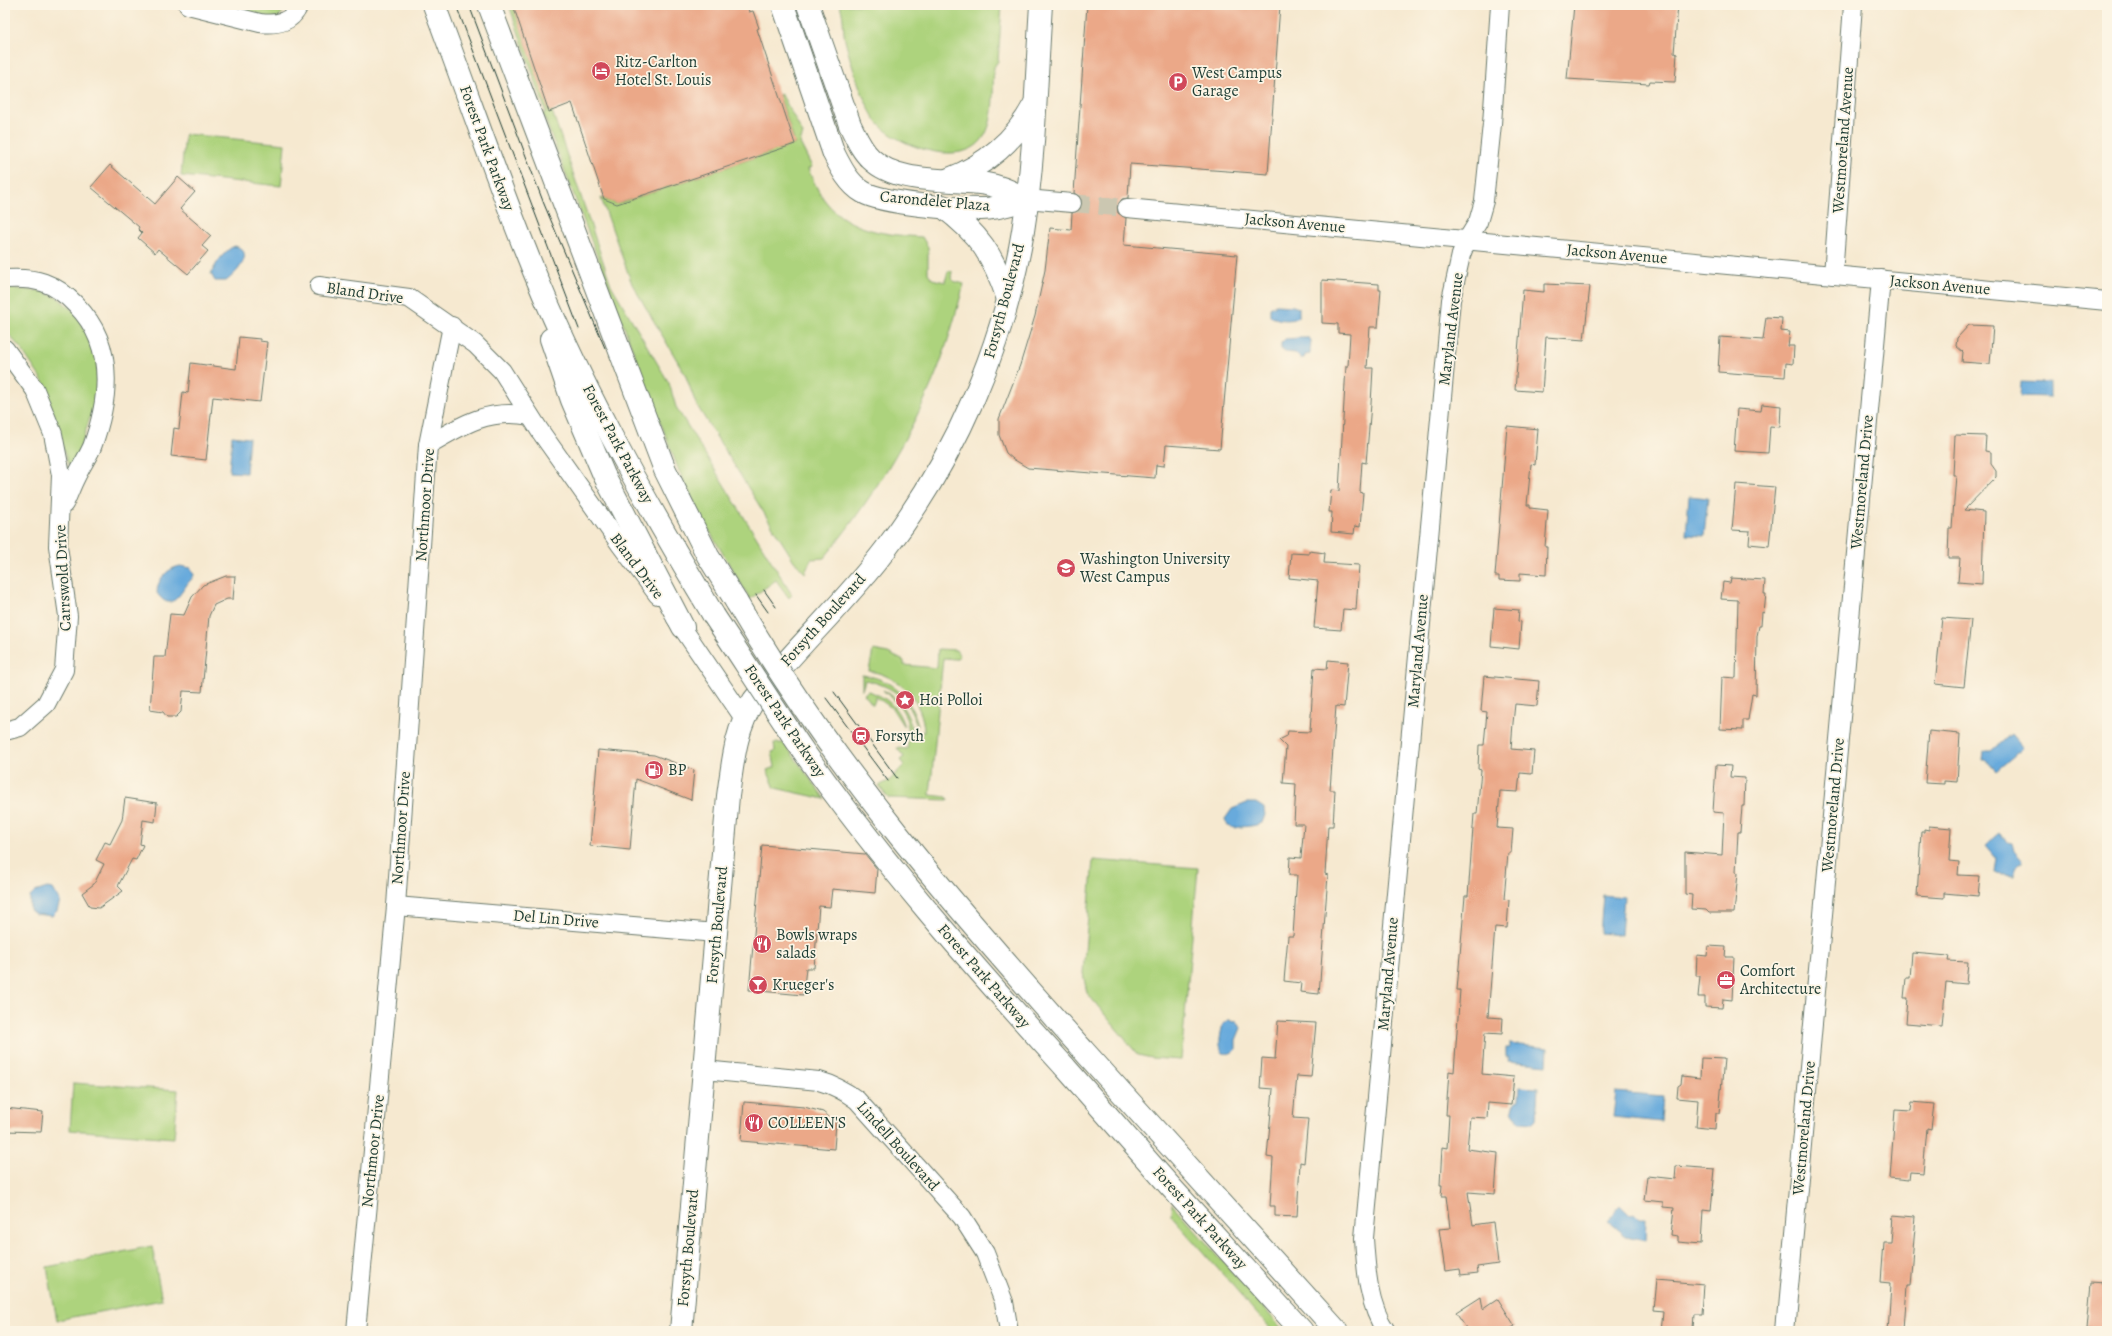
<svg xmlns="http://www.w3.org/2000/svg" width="2112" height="1336" viewBox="0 0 2112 1336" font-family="Alegreya,serif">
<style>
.green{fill:#add37d;stroke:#668858}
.water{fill:#67aadc;stroke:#437488}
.building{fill:#eba888}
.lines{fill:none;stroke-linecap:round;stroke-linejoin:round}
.street-tunnel{stroke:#cbc7b1;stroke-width:18;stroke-dasharray:18 9;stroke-linecap:butt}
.street-casing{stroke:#6a796b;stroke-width:20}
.secondary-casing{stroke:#6a796b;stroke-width:24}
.highway-casing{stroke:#6a796b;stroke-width:24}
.street{stroke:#fff;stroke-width:18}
.secondary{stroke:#fff;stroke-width:22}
.highway{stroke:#fff;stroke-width:22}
.tram{stroke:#1f3d34;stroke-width:1}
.highway-bridge-casing{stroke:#6a796b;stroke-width:24;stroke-linecap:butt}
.highway-bridge{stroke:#fff;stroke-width:22}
.labels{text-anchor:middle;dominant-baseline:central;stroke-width:3.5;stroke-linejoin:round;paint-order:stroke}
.poi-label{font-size:16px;fill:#1f3d34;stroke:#fcf5e5;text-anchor:start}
.street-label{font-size:16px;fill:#1f3d34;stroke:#fcf5e5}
</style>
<rect width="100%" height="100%" fill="#fcf5e5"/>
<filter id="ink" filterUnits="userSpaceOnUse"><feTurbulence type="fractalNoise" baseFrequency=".025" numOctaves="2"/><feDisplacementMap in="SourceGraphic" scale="8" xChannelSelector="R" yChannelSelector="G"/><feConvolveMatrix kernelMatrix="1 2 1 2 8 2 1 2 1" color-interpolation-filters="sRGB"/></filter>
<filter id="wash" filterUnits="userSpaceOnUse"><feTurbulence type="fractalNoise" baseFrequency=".012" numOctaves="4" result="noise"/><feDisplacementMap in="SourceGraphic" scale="16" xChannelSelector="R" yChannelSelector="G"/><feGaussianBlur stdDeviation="0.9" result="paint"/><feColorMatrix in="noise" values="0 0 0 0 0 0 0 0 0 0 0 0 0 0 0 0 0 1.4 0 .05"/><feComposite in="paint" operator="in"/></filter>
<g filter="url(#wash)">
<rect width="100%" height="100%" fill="#f6e9d0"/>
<g class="green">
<path d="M226,5h62l-10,13 -8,1z"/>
<path d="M509,5h4l36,106h3l59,174 58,98 7,24 113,183 3,5 -3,3 -13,-18 -26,19 -46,-77 -25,-51 -136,-357 3,-2z"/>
<path d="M840,5h162l-4,56 -4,6c-2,22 2,53 -11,71 -21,32 -92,7 -109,-20 -11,-18 -23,-54 -28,-74 -4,-14 -1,-24 -6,-39z"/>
<path d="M779,94l3,1 21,39 -3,9 12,24 -4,2c5,11 10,23 18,33 23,29 61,33 96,35l6,10v26l4,6 13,3 3,-11h4l-1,7 2,3 11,3c-8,29 -16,59 -27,87 -27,67 -67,131 -113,187l-13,1 -6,14 -11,-12 -98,-157 -11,-30 -53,-90 -31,-86 16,6 178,-60z"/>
<path d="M185,134l100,10 -4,42 -100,-10z"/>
<path d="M5,288l36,3 17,7 18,15 22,41 -2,44 -20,64 -6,3h-2l-24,-82 -22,-33 -17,-20z"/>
<path d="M938,649l18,1 4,6 -5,3 -12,-1 -13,137 17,2 1,3 -60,-2 -9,-12 11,-6 14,-15 -4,-5 4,-3 -7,-9 10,1c4,-18 1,-36 -13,-49 -3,-4 -9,-7 -11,-10 17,9 26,23 30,43l11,-1c0,-30 -25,-57 -55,-61l4,-21 15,3 16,8v4l33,3z"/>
<path d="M862,675c29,3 50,23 56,51 -3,-2 -4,-9 -6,-13 -9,-20 -27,-29 -47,-33l-3,10z"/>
<path d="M868,691c19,6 31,17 36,36l-12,-19 -16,-11 -3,8 -9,-11z"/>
<path d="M774,743h10l41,56 -50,-11 -8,-18 8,-3 -3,-15 3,-1z"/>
<path d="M1093,860l105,8 -17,192 -29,-2 -14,-3 -51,-62 -4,-20z"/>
<path d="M73,1083l105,7 -4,48 -104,-8z"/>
<path d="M1172,1204l112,127h-11l-102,-115z"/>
<path d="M152,1246l10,54 -105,20 -10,-53z"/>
</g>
<g class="water">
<path d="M235,246c22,6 0,29 -9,35h-11l-4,-7c4,-9 14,-25 24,-28z"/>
<path d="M1276,305l17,1 6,2v9c-8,5 -22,3 -29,-1v-8z"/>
<path d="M1299,338h10l2,2 -1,14 -5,1 -1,3h-4l-5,-5 -10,-1 -4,-3v-6l4,-4z"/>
<path d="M2021,382l29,1v14l-30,-1z"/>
<path d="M232,436l17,2 -3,35 -17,-1z"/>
<path d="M1689,496l19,2 -4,38 -18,-1z"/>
<path d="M180,566l11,2 3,7c-2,5 -6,7 -8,11 -8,11 -16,26 -29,7 0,-13 9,-24 23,-27z"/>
<path d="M2011,734l12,14 -27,23 -10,-11h-3l1,-9h8z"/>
<path d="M1247,803h9l8,5 1,7 -3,8c-8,4 -19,3 -28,5l-6,-2 -3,-7 7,-10z"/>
<path d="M1999,833l8,9 5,1 2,8 9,10 -9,7v7l-20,-2 2,-15 -11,-13z"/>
<path d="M47,888l6,1 7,12 -3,10 -5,5 -17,-2 -5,-4v-13l5,-5z"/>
<path d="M1603,895l21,2 -3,38 -21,-2z"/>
<path d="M1228,1020l9,1 4,7 -5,12v10c-4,4 -8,4 -13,3 -6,-8 -2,-20 0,-29z"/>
<path d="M1510,1044l38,4 -1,17 -39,-4 1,-4h-3v-9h4z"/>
<path d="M1520,1087l18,1 -2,32 -3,3 -13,-1 -8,-9 2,-7 5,-6z"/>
<path d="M1616,1092l47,4 -2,26 -48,-5z"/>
<path d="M1620,1205l10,10 4,-2 5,5h7l-1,22 -19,-4 -19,-16z"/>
</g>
<g id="blocks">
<g class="building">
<path d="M513,5h234l2,7 4,-1 6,17 -2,1 38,115 -178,60 -13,-5 -32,-96 -23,9z"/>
<path d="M1087,5h193l-12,169 -138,-10 -2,34 -6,1 -5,8 1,6 8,5 -2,27 113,10 -17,194 -54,-4 -2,21 -8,-1 -1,13 -127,-10 -15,-9 -7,-6 -7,-18v-16l21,-54 15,-49 10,-46 5,-42 21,2 1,-17 8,-4 2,-5 -1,-6 -7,-5z"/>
<path d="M1574,5h104l-4,48 3,1 -2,28 -25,-1 -1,3 -82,-5z"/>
<path d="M110,165l45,39 23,-27 17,15 -15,17 31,27 -9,10 6,5 -20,23 -30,-25 -3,4 -17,-15 4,-5 -4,-4 1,-2 -48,-40z"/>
<path d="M1322,280l57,4v6h2l-3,37h-8l-3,41h6l-2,36 -5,59 -4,-1 -2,30 3,1 -3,34 -5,-1 -1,8 -23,-2 1,-20h-3l2,-22 8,1 7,-125h2l2,-32 -12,-1v-9l-16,-1z"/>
<path d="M1544,284l46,2 -6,54 -38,-3 -4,55 -27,-2 8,-100 21,2z"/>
<path d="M1766,317l16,1 -1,13 9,1 -2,14h6l-1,18 -7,-1 -1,14 -67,-5 2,-35 43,3z"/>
<path d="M1969,325l24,1 -3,38 -28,-2 1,-10 -7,-6 1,-8z"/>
<path d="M239,337l21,2v2l7,1 -7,60 -47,-5 -7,63 -35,-4 3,-28 5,1 4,-37 5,1 3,-30 45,6z"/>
<path d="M1762,404l19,2 -1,21 -10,-1 -2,27 -34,-2 3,-42 24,2z"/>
<path d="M1507,426l31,3 -3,36 -4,-1 -4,41h3v3l18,2 -3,37h2l-1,28 -26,-2v8l-21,-1v-4h-4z"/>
<path d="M1955,435l31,1 -1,15 6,1v12l5,7v6l-32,33 20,2 -2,72 -24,-2 2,-24h-12l1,-30h3l4,-53h-3z"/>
<path d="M1736,484l39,3 -6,59 -20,-2 1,-13 -18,-1z"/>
<path d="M1309,551l16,2 -1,10 35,2 -3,45 -13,-1 -2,21 -27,-2 4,-47 -29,-3 2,-25 18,1z"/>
<path d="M226,576h9l-2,23h-6l-13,6 -5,11 -7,76 -19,-1 -2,21 -5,5h-9l-4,-5 -13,-2 4,-53h11l5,-43 14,1 8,-18 11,-12z"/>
<path d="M1731,578l34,2 -1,14h2l-2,19 -2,-1 -1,14h-2l-2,10 -1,59 -4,-1 -4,26h-5v10l-23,-1 2,-52 14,1 2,-78 -17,-1 2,-17 7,1z"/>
<path d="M1494,608l25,2 -1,11 3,1 -2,27 -28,-3z"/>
<path d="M1942,618l29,2 -7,67 -29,-3z"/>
<path d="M1328,660l20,2 -4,45 -8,-1 -6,84h5l-2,36h-5l-3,48 3,1 -9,119 -19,-2 1,-9 -17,-2 4,-45h5l4,-61h-8l1,-18 11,1 3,-34h-10l2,-40 -13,-1 3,-36 -7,-7 8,-4 1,-5 22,1 4,-64 13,1z"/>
<path d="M1484,676l55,5 -2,25 -22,-2 -2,19 -2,26 23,2 -2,23 -12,-1 -2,19 -18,-1 -3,37 16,1 -2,24h-3l-4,46 5,1 -2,28 -12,-1 -7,90 15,1 -1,16 -17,-1 -3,41 32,3 -3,28 -23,-2 -1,15 -17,-1 -3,32 31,4 -3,41 -27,-2 5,33 20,-3 5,42 -21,3 1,6 -17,2 -1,-6 -15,2 -6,-42 11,-1 -4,-32h-5l1,-11h-2l2,-38 5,1 2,-33h-3l3,-44 5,1 6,-82h-3l8,-94h3l6,-82h3l4,-44 -3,-1 1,-24h5l3,-33 -6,-1z"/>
<path d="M1929,731l31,3 -3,48 -13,-1v3l-19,-1z"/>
<path d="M598,750l56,5 40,15 -3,30 -55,-21 -6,71 -40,-4z"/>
<path d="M1716,765l15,1 -1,11 15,1 -1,28h-2l-2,26h-2l-2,40 2,1 -4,40h-25l-3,-3 -15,-1 1,-14 -7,-1v-42l37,3 2,-42 -11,-1z"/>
<path d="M125,798l32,5 -2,19 -12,-2 -3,24 3,1 -7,15 -4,-1 -14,27 5,5 -24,17 -9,-1 -8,-14 12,-9 10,-20 -8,-4 9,-18 5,2 12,-24z"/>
<path d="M1929,826l22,2 -2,33 10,1 -1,13 22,1 -2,20 -34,-3v5l-27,-2 4,-64h3v-3l5,1z"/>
<path d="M762,845l103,9 12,15 -2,24 -43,-4 -2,18 -11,-1 -5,62h-8l-3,27 -54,-5z"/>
<path d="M1708,946l18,1 -1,10h9l-2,43 -9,-1 -1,9 -17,-1v-10h-7l2,-21h-4l1,-21 10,1z"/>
<path d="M1912,953l37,3 -1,5 20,1 -2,22 -20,-2 -4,44 -36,-3 2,-25h-4l2,-20h4z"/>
<path d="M1278,1021l38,2 -5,54 -14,-1 -4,42 15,1 -4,44 -4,-1 -3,55 -22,-1v-10h-5l3,-48 -6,-1 6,-68 -13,-1 2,-30 13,1z"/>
<path d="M1701,1058l23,1 -5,54h-3l-1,16 -19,-2 2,-27 -21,-2 1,-12 3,-2 1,-8 18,2z"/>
<path d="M744,1102l60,5 19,5 13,11 -2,26 -93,-8z"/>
<path d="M1912,1102l22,2 -3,25 -4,-1 -4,45 -13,-1 -1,8 -19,-2 5,-68 16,1z"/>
<path d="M5,1108l38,4 -2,20 -36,-1z"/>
<path d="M1676,1166l39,3 -4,42 -8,-1 -2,34 -23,-2v-6l-7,-1 3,-27 -11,-1v-5l-19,-2 3,-24 28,3z"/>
<path d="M1893,1214l23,2 -6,69h-3l-3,46h-17l3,-48 -10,-1 3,-40h8z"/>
<path d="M1656,1280l48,4 -2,30h-8l-1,15h-3v2h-29l2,-20 -10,-1z"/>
<path d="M2091,1282l16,1v46l-20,-2z"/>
<path d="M1481,1297l2,12 15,-10 17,27 -9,5h-38l-12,-18z"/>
</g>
</g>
</g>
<g filter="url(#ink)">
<use href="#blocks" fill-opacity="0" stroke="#6a796b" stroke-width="1"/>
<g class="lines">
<path class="street-tunnel" d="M1072,203l55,5"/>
<g class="street-casing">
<g id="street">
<path d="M188,5l72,18c17,2 32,0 39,-18"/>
<path d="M1026,199l46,4"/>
<path d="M1127,208l980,93"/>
<path d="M1833,275l20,-270"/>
<path d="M5,279c31,-2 49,3 71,26 39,39 34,93 16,142 -5,11 -12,21 -17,32 -4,8 -7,17 -11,25"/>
<path d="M319,286l90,12 66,46 27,27 38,60 80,113 38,51"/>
<path d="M5,349l30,41 18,44 8,41 -3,71 10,70 -4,54 -18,34 -26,23 -15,4"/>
<path d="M428,445c35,-21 61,-37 102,-29"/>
<path d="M675,617l68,100"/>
<path d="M396,906l320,27"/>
<path d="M704,1070l115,11c15,4 26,10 38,19l105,117 23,36 19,49 5,29"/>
<path d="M356,1331l40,-425 32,-461 24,-119"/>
<path d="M1386,1331c-18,-26 -20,-62 -22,-93l87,-938 10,-45 6,-15 11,-18 6,-21 8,-77 8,-119"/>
<path d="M1785,1331l96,-1052"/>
</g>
</g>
<g class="secondary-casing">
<g id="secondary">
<path d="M783,5l51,149c7,14 15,30 29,38 20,12 94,17 118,17 16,0 31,-5 45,-10"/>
<path d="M808,5l42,120c6,12 11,25 21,34 27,26 81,19 115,25 15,2 27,9 40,15"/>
<path d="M949,179c36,-13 67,-40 85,-74"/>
<path d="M942,206c37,28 51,48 66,93"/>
<path d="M681,1331l47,-535c5,-34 7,-66 26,-96 41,-52 91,-97 131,-150 71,-93 119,-204 138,-319 12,-75 13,-151 18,-226"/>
</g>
</g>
<g class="highway-casing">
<g id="highway">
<path d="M434,5c31,81 59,164 91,244 50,128 118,249 189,367"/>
<path d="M489,5l176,465 43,86 29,47"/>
<path d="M551,339l21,61 32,75 79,152"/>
<path d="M1083,1050l254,281"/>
<path d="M1064,1066l105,119 133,146"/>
</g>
</g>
<use href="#street" class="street"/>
<use href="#secondary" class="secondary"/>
<use href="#highway" class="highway"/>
<g class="tram">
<path d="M456,5l123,324"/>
<path d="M469,5l75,199 61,144"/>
<path d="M764,590l12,17"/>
<path d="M756,595l12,17"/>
<path d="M834,692l63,86"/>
<path d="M826,698l62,83"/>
</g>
<g class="highway-bridge-casing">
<g id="highway-bridge">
<path d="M737,603c95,163 220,306 346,447"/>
<path d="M714,616c30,45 59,91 90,136 79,111 168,213 260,314"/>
</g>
</g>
<use href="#highway-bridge" class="highway-bridge"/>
</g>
</g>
<defs>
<g id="hotel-disc" transform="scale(1)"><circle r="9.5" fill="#d1495b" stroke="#fcf5e5"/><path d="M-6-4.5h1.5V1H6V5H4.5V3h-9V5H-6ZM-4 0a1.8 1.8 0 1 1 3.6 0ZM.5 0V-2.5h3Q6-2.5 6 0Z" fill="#fff"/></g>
<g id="parking-disc" transform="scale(1)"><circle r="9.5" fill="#d1495b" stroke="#fcf5e5"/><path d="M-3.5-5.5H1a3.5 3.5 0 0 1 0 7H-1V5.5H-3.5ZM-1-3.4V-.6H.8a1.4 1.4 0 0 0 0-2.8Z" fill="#fff"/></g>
<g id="university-disc" transform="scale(1)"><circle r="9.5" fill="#d1495b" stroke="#fcf5e5"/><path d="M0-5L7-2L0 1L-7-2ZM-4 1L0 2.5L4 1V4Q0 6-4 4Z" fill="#fff"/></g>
<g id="sight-disc" transform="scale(1)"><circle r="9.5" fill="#d1495b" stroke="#fcf5e5"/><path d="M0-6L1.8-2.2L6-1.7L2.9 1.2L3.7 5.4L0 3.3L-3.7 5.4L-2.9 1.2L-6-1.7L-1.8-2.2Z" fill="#fff"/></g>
<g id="station-disc" transform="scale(1)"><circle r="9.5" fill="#d1495b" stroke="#fcf5e5"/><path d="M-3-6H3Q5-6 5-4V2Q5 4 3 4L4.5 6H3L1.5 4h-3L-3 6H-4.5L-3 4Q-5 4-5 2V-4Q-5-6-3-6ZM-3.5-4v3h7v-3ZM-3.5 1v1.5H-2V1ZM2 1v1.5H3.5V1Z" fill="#fff"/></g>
<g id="fuel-disc" transform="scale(1)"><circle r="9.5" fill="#d1495b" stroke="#fcf5e5"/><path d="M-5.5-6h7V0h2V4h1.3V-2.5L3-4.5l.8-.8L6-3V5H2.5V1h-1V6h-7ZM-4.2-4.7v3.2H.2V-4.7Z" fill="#fff"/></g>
<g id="restaurant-disc" transform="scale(1)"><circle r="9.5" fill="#d1495b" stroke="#fcf5e5"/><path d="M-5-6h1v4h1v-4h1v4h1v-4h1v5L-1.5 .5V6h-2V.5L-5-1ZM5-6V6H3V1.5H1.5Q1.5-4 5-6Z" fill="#fff"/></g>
<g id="office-disc" transform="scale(1)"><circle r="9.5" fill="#d1495b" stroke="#fcf5e5"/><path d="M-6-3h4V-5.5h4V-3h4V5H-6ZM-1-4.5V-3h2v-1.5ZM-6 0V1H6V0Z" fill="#fff"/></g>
<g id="bar-disc" transform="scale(1)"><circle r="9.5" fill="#d1495b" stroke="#fcf5e5"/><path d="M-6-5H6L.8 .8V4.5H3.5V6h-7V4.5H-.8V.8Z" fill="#fff"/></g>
</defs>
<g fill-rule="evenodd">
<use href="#hotel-disc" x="601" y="71"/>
<use href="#parking-disc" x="1178" y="82"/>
<use href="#university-disc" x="1066" y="568"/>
<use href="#sight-disc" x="905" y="700"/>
<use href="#station-disc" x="861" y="736"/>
<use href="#fuel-disc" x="654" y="770"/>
<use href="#restaurant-disc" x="762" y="944"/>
<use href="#office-disc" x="1726" y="980"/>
<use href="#bar-disc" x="758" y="985"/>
<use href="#restaurant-disc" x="754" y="1123"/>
</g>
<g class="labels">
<g class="poi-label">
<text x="615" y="62">Ritz-Carlton<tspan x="615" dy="18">Hotel St. Louis</tspan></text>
<text x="1192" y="73">West Campus<tspan x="1192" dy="18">Garage</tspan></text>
<text x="1080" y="559">Washington University<tspan x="1080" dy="18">West Campus</tspan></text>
<text x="919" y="700">Hoi Polloi</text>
<text x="875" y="736">Forsyth</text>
<text x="668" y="770">BP</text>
<text x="776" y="935">Bowls wraps<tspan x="776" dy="18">salads</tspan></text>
<text x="1740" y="971">Comfort<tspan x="1740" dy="18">Architecture</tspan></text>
<text x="772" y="985">Krueger's</text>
<text x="768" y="1123">COLLEEN'S</text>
</g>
<g class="street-label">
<text transform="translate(1843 140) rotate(-86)">Westmoreland Avenue</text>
<text transform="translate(487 148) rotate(70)">Forest Park Parkway</text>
<text transform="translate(935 201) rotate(5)">Carondelet Plaza</text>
<text transform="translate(1295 223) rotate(5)">Jackson Avenue</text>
<text transform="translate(1617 254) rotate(5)">Jackson Avenue</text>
<text transform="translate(1940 285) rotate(5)">Jackson Avenue</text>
<text transform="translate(365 293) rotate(8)">Bland Drive</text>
<text transform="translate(1004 301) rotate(-75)">Forsyth Boulevard</text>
<text transform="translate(1451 329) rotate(-83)">Maryland Avenue</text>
<text transform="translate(618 444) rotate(62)">Forest Park Parkway</text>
<text transform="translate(1862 482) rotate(-85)">Westmoreland Drive</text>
<text transform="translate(425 505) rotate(-86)">Northmoor Drive</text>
<text transform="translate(637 566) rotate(53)">Bland Drive</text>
<text transform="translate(63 578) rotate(-93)">Carrswold Drive</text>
<text transform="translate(823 620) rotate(-48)">Forsyth Boulevard</text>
<text transform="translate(1418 651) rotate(-85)">Maryland Avenue</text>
<text transform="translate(785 721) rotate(56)">Forest Park Parkway</text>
<text transform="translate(1833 805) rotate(-85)">Westmoreland Drive</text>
<text transform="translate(401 828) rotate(-86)">Northmoor Drive</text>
<text transform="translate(556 919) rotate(5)">Del Lin Drive</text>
<text transform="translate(717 925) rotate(-85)">Forsyth Boulevard</text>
<text transform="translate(1388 974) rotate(-85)">Maryland Avenue</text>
<text transform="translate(984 976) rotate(49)">Forest Park Parkway</text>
<text transform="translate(1804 1128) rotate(-85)">Westmoreland Drive</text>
<text transform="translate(898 1146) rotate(48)">Lindell Boulevard</text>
<text transform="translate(373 1151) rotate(-84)">Northmoor Drive</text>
<text transform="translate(1200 1218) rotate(48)">Forest Park Parkway</text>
<text transform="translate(688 1248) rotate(-85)">Forsyth Boulevard</text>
</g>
</g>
<rect width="2112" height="1336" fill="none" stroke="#fcf5e5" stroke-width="20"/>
</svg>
